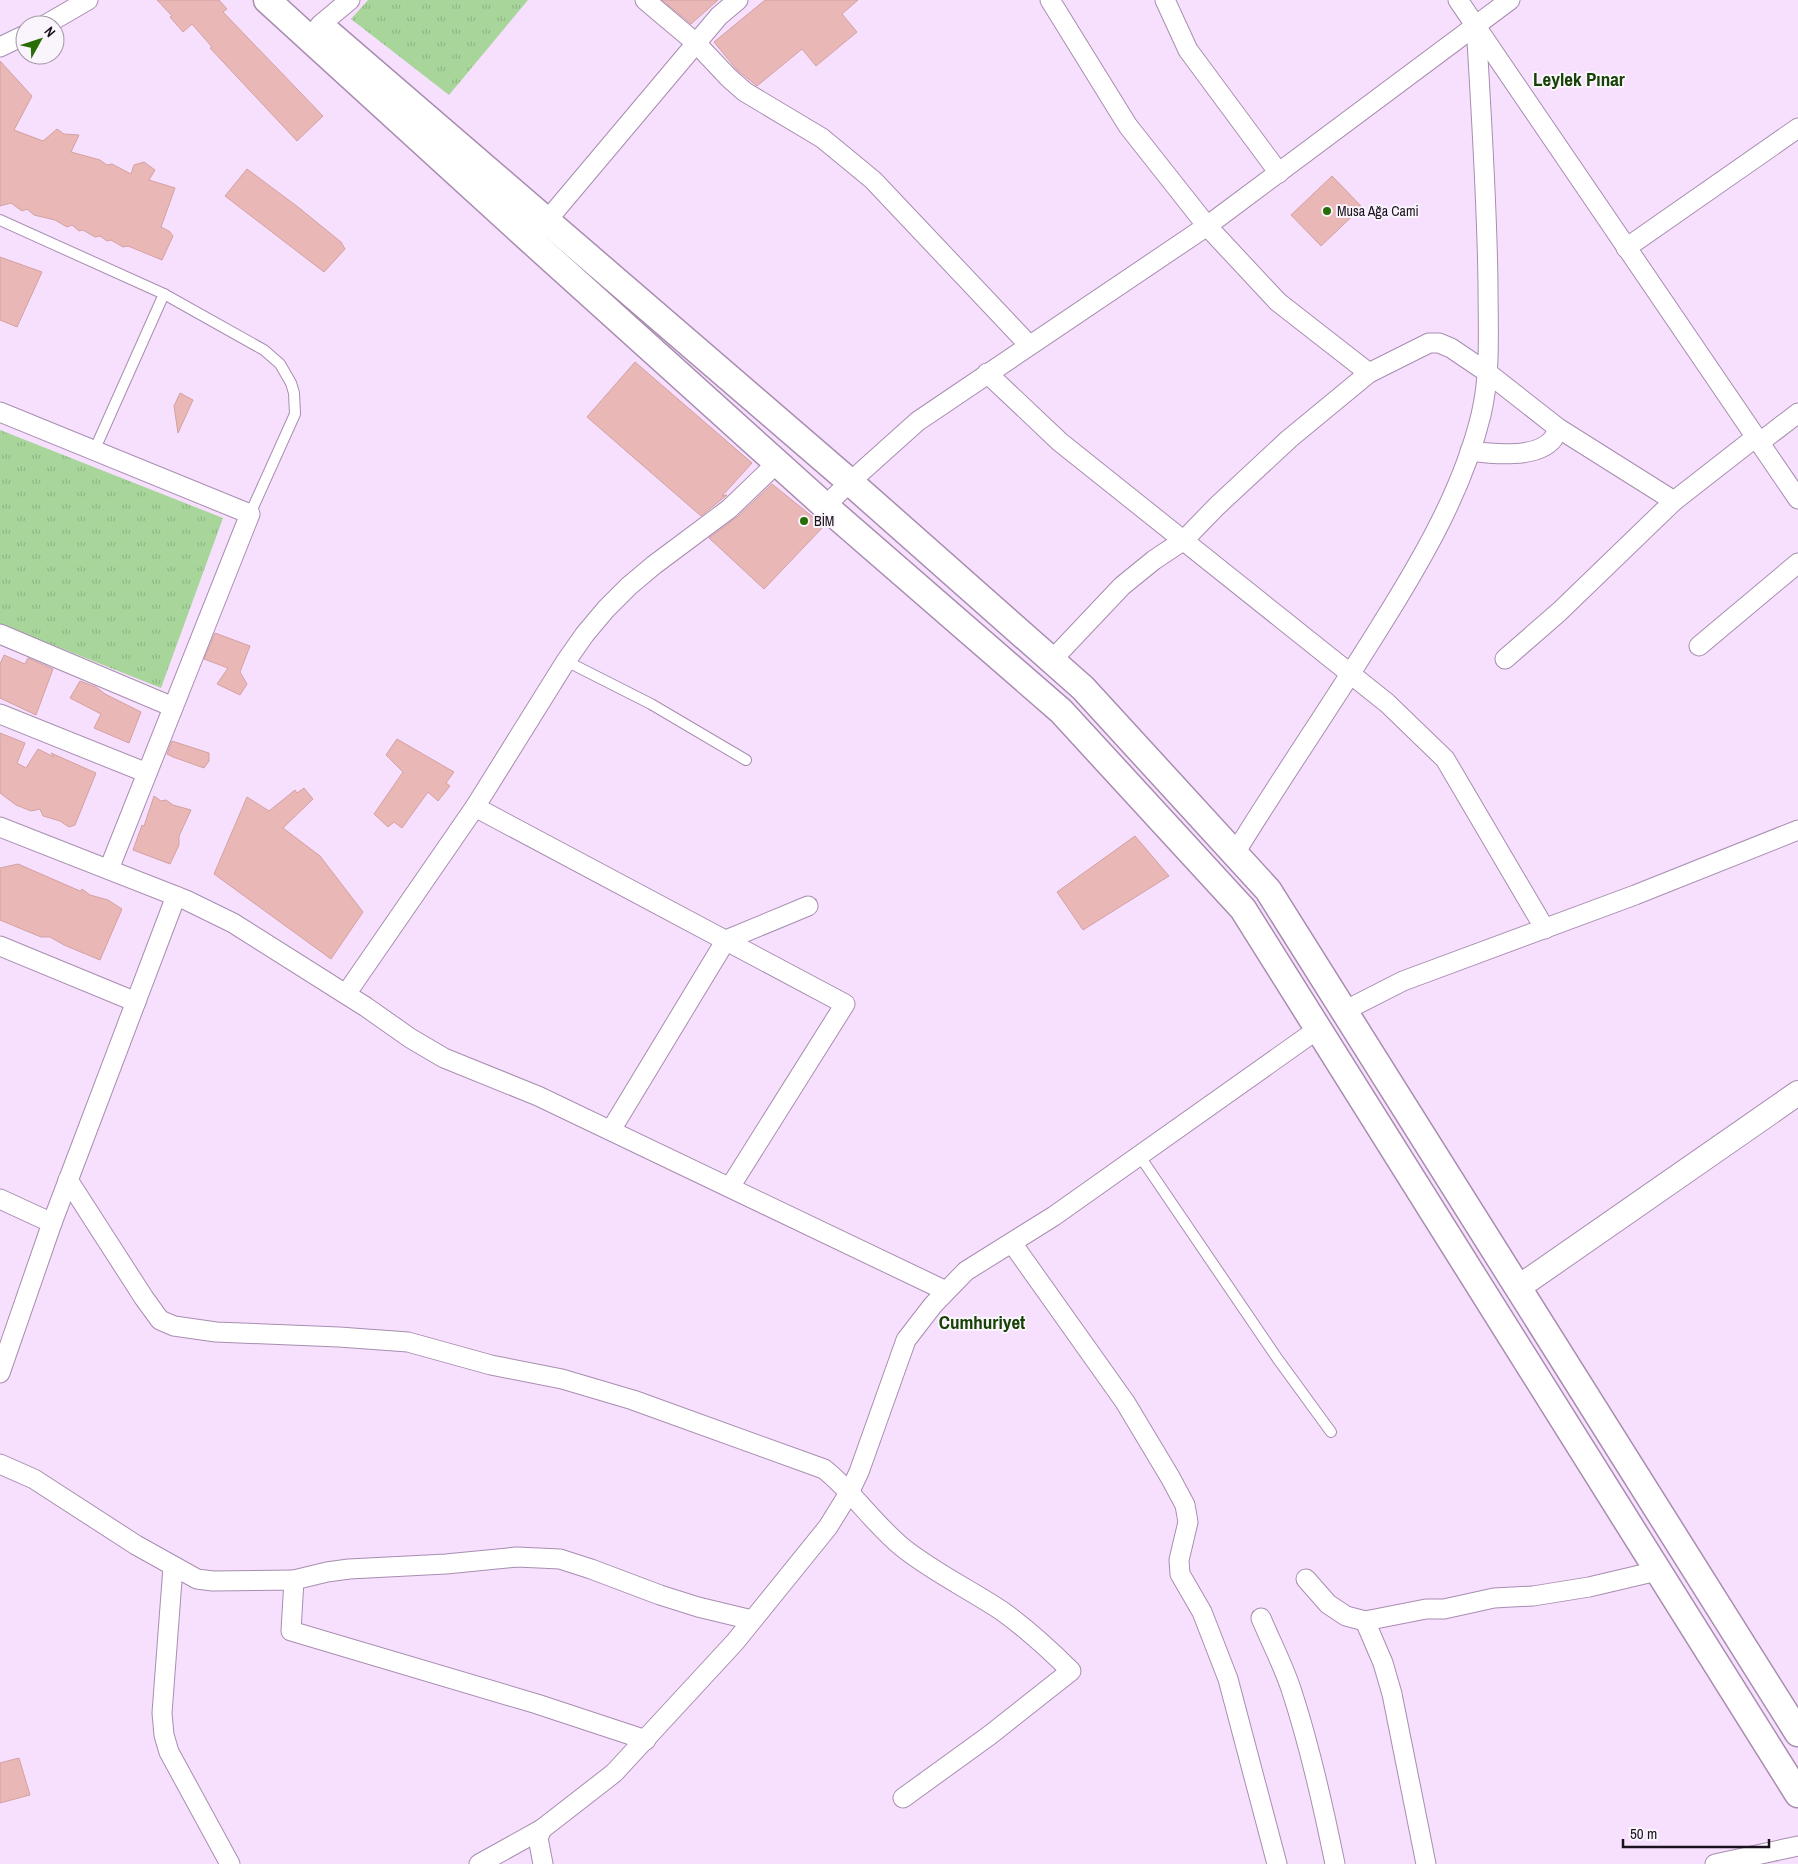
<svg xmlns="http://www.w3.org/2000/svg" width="1798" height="1864" viewBox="0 0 1798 1864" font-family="'Archivo Narrow',sans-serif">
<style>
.park{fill:url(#park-tufts)}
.building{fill:#eab7b7;stroke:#d3a1a1}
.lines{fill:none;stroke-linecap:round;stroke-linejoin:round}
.service-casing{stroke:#a88db0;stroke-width:12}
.minor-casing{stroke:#a88db0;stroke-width:21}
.tertiary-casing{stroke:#a88db0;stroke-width:26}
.secondary-casing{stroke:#a88db0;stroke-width:29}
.service{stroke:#fff;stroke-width:10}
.minor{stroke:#fff;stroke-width:19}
.tertiary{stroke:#fff;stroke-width:24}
.secondary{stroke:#fff;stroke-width:26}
.poi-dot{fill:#296d06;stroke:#faf4fc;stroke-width:2}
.labels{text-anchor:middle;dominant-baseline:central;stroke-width:4;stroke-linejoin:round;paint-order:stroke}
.poi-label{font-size:14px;fill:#1c111e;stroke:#faf4fc;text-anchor:start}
.district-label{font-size:19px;font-weight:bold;fill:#174205;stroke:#faf4fc}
</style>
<defs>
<pattern id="park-tufts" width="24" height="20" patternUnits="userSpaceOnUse" patternTransform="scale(1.25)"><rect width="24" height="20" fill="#a8d69a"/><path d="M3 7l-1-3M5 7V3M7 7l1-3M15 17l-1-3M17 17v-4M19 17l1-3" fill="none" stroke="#90b784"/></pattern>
</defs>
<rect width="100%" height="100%" fill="#f7e0fe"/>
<g class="park">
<path d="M368,0h160l-79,95 -98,-76z"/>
<path d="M0,430l223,88 -62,170 -161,-64z"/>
</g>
<g class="building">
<path d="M157,0h62l8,9 -4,3 100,104 -26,25 -87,-93 2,-1 -20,-23 -9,8 -13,-15 2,-1z"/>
<path d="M662,0h56l-27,24z"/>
<path d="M765,0h93l-16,14 15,18 -41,34 -14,-17 -45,37 -20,-16 -23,-28z"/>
<path d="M0,61l32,35 -18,34 29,11 14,-12 7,5 15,1 -8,17 29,8 7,5 5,-1 19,10 3,-9 10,-3 11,8 -6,10 26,8 -14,39 8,4 4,5 -11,24 -34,-14 -5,1 -12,-7 -4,1 -7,-5 -5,1 -12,-7 -4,1 -7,-6 -5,2 -12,-7 -21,-5 -7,-6 -5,2 -11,-8 -11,3z"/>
<path d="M247,169l51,38 43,35 4,7 -21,23 -99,-76z"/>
<path d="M1332,176l30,31 -41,39 -30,-31z"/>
<path d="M0,257l42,15 -25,55 -17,-7z"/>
<path d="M635,362l117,101 -30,33 5,-1 -26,21 -114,-99z"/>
<path d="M180,393l13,7 -15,33 -4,-27z"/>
<path d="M772,484l52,42 -60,63 -55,-51 28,-21z"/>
<path d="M215,633l35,13 -10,26 7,12 -7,11 -23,-11 11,-16 -24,-9z"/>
<path d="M4,655l21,9 3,-6 25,11 -17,46 -36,-17v-34z"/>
<path d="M80,681l16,6 9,7 36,18 -12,31 -35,-15 7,-14 -31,-16z"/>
<path d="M0,733l25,10 -8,20 9,5 12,-19 16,8 -3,-4 45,20 -21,52 -6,2 -9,-6 -17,-5 -3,-7 -9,2 -15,-6 -16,-12z"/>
<path d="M397,739l57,33 -8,11 4,3 -12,15 -10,-9 -26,36 -8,-6 -6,5 -14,-13 29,-42 -17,-17z"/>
<path d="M172,741l37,12v8l-5,7 -31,-11 -6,-3z"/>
<path d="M304,788l9,11 -30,29 37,28 43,56 -32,47 -117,-85 33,-77 22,14 26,-21 2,3z"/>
<path d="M154,796l7,5 5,-1 7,5 18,5 -12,26v9l-9,19 -37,-14 9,-25 2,1z"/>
<path d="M1135,836l34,40 -86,54 -26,-38z"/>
<path d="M18,864l62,27 2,-2 8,6 18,5 14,9 -22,51 -36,-15 -14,-8h-9l-41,-17v-52z"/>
<path d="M19,1758l11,37 -30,8v-40z"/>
</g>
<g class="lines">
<g class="service-casing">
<g id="service">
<path d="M0,220l164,74 100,56 16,14 11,19 3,10 1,21 -45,100"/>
<path d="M94,451l70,-157"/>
<path d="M566,661l85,43 95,56"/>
<path d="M1139,1155l138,203 54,74"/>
</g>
</g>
<g class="minor-casing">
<g id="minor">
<path d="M645,0l51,43 33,35 16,14 77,46 51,42 156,165"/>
<path d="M1050,0l78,126 79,100 71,76 91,71"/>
<path d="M1165,0l23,50 91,123"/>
<path d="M1458,0l340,499"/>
<path d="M45,25l43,-25"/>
<path d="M320,25l30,-25"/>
<path d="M0,47l25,-12"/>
<path d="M539,230l180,-214 19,-16"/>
<path d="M1626,248l172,-120"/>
<path d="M987,373l73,69 327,261 58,56 100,170"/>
<path d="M0,412l250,102 -141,355"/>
<path d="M1759,443l39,-30"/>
<path d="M1470,451c22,3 67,8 83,-12 2,-3 4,-8 5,-11"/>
<path d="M825,506l25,-24 68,-61 289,-195 303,-226"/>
<path d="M0,634l173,73"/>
<path d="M1699,646l99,-83"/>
<path d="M1505,659l54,-47 115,-111 82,-64"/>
<path d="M1052,660l70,-74 32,-26 30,-20 33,-34 72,-67 80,-66 60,-30h10l12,5 37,25 70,55 116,73"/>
<path d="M0,714l147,59"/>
<path d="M475,807l370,197 -115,183"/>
<path d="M0,827l186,73 47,23 133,84 44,31 34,20 94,38 408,195"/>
<path d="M1235,853c48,-78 100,-153 148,-231 40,-64 80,-133 98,-207 10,-42 7,-87 7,-130 -1,-87 -7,-174 -12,-261"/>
<path d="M0,946l136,56"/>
<path d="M346,994l129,-187 91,-146 19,-27 21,-25 23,-23 25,-21 75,-56 48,-46"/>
<path d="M1344,1011l59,-30 232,-86 163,-65"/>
<path d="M611,1130l115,-190 82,-34"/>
<path d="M68,1180l76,118 16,22 14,6 42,6 123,5 69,5 83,23 71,14 71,21 191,69c29,23 49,54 78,78 31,25 67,42 100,64 25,18 47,38 69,60l-81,64 -87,63"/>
<path d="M0,1199l52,24"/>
<path d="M1012,1243l113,159 45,75 15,28 3,17 -9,38 1,14 22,38 26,67 49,185"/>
<path d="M0,1373l52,-150 124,-327"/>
<path d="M0,1464l34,15 102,66 61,34 16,2 81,-1 -3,51 246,73 109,36"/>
<path d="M173,1567l-11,146 2,22 5,17 61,112"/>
<path d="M1306,1579l22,25 18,12 19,5 61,-12h18l50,-11 39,-2 56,-9 68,-16"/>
<path d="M294,1580l33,-8 22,-3 97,-5 71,-7 43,2 31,10 69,26 38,12 54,13"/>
<path d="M1261,1618c10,24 22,47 30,71 19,57 32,116 44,175"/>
<path d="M1365,1621l18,42 9,31 34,170"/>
<path d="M479,1864l63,-35"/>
<path d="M543,1864l-5,-26 4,-9 72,-56 121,-131 93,-115 21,-34 10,-21 47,-132 27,-35 33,-34 88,-55 264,-187"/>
<path d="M1715,1864l83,-18"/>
</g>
</g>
<g class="tertiary-casing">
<path id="tertiary" d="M1519,1287l279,-194"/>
</g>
<g class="secondary-casing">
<g id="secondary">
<path d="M267,0l262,239 296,267 236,205 182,198 555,885"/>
<path d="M323,28l527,454 233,206 185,202 530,843"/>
</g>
</g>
<use href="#service" class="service"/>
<use href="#minor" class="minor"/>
<use href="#tertiary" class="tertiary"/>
<use href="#secondary" class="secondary"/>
</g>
<g class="poi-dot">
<circle cx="1327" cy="211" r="5"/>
<circle cx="804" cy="521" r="5"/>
</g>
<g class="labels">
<g class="poi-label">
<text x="1337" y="211">Musa Ağa Cami</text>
<text x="814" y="521">BİM</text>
</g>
<g class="district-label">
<text x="1579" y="79">Leylek Pınar</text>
<text x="982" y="1322">Cumhuriyet</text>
</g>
</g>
<g transform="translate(40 40) rotate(50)"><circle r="24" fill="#faf4fc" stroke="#a199a3"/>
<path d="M0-4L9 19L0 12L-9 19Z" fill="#296d06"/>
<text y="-8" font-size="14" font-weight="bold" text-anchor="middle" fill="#1c111e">N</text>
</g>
<path d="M1623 1839v8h146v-8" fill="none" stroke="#1c111e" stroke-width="2.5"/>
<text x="1630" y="1839" font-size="15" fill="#1c111e" stroke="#faf4fc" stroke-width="4" paint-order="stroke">50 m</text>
</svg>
